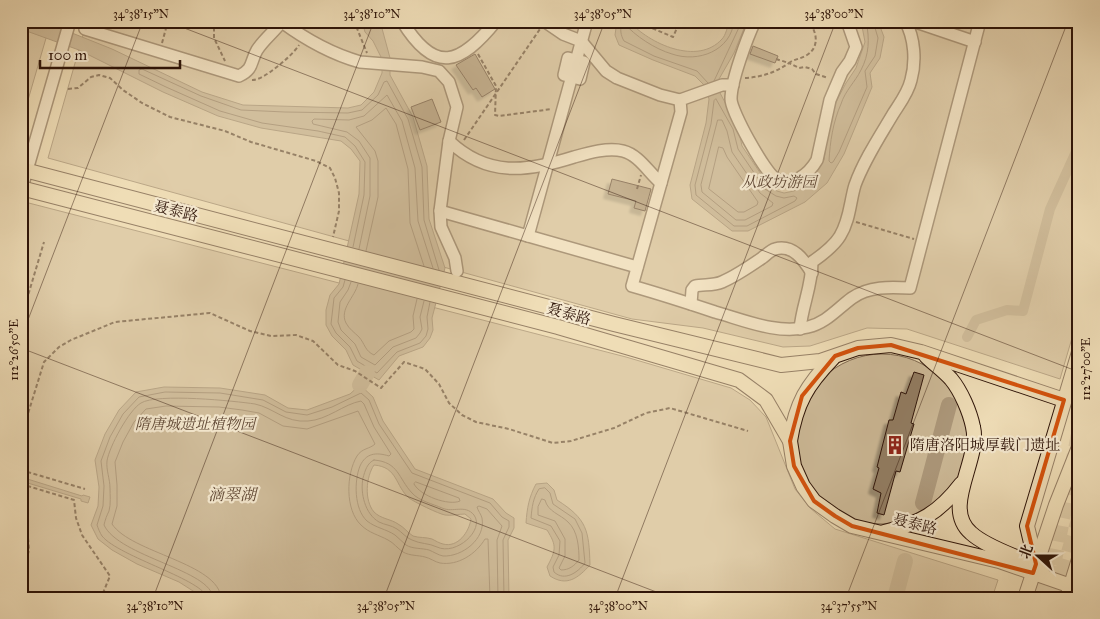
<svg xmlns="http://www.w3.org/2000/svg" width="1100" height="619" viewBox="0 0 1100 619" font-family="'IM FELL Great Primer','Noto Serif SC',serif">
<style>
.green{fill:#cebb99;stroke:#7e6850}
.water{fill:#ad997c;stroke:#7a644e;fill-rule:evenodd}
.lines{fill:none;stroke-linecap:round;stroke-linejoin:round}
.shore{stroke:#6e5642;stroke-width:1}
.canal{stroke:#ad997c;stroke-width:10}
.river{stroke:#ad997c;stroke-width:16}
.building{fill:#927d63;stroke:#2e1408;filter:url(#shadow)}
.highway-tunnel{stroke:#c8b594;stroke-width:16;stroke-dasharray:16 8;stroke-linecap:butt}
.minor-casing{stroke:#5e4634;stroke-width:14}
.major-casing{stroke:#2e1408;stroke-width:16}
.path{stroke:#2e1408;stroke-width:2;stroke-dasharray:4 2.5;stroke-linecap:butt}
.minor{stroke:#f5e9d0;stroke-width:11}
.major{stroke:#efddb7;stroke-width:14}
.marked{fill:none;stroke:#d5520c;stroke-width:4;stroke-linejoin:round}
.ticks{fill:none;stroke:#2e1408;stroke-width:1;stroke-opacity:0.45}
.labels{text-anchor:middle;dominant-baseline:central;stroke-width:4.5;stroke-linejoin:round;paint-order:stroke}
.park-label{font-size:15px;font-style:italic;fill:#5e4634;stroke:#f5e9d0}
.street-label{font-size:15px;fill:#2e1408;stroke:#f5e9d0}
.poi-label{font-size:15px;fill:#2e1408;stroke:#f5e9d0;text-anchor:start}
.water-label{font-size:16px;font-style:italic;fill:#614936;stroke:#f5e9d0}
.neatline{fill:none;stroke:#2e1408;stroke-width:2}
.ticks-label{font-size:12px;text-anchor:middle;fill:#2e1408}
</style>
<defs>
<filter id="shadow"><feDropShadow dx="-4.5" dy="4.5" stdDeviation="1" flood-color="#0004"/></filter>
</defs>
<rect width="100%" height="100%" fill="#efddb7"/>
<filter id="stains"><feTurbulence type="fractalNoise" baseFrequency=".004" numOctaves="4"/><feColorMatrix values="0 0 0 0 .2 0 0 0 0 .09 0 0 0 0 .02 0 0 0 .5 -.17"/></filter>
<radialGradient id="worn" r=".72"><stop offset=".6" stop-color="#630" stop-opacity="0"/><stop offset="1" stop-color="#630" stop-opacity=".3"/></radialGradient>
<g class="green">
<path d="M21,21h30l-30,103z"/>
<path d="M87,21h992v293l-19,65 -153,-50 -40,-1 -57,18 -27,1 -80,-19 -71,-9 -584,-161z"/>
<path d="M21,201l605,156 105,31 19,12 16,17 29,72 15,19 25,21 163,51 -6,18h-971z"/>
<circle cx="882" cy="439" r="85"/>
</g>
<g class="water">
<path d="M21,21h21l70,28 90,43 41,13 105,3 13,-3 13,-13 8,-19v-14l-9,-18 -8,-9 -3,-11h18l10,37v17l23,42 14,49 2,53 16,49 -13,50 1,12 -3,8 -7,9 -24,9 -20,24 -26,-15 -7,-15 -14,-14 -6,-11v-15l4,-15 9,-11 20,-90 1,-33 -9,-12 -10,-8 -80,-13 -43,-12 -55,-24 -84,-42 -58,-21z"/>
<path d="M617,21h12c20,23 69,45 93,18 4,-4 5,-12 8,-18h17l-13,32 -15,26v12l19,36 4,19 27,40 8,5 7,2 10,-2 11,-7 12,-13 7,-11 4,-31 8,-27 10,-19 10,-15 9,-26 -4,-21h17l6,16 -4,21 -10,15 2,14 -28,67 -17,29 -22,19 -57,29h-16l-40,-32 -2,-14 16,-62 3,-24 -4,-13 -10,-10 -42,-16 -34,-15 -4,-10z"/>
<path d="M360,385l13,12 10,24 32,48 78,30 13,14 8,5v10l-6,12 1,58h-305l-25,-16 -42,-18 -25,-14 -14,-11 -7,-14 7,-19 1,-19 -4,-27 10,-26 14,-24 17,-18 28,-5 56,1 45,7 23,13 19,2 43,-16zM374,465c24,2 21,21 35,33 5,4 30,16 36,17 6,1 14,-1 20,-1l6,5c-2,13 -13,29 -28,25 -4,-1 -7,-3 -11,-5 -6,-2 -13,-1 -19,-3 -5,-3 -9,-9 -15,-12 -7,-5 -17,-5 -24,-12 -10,-12 -8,-35 0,-47z"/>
<path d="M21,477l61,19 1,-1 7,2 -2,6 -7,-2v-2l-60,-18z"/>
<path d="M547,483l7,7 3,10c30,19 32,30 33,65 -12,13 -23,22 -40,11l-3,-9c9,-17 10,-21 0,-37l-21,-7c1,-15 3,-26 10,-39z"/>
</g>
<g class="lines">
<g class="shore">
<path d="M621,21l2,2c-4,5 -2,13 1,18l30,15 43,15 11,12"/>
<path d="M626,21l-2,2c11,13 31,26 48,31 26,9 59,-3 62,-33"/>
<path d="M866,21c4,18 3,34 -5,49 -6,12 -16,21 -20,34 -8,18 -11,38 -12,57l2,2 2,-1 6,-10 28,-65 -2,-16 10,-15 3,-18 -5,-17"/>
<path d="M714,81l28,-60"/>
<path d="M716,99l17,30 5,20 27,40 11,7 8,2 10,-2 3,2 -2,3 -48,25h-13l-38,-31 -1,-10 16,-61 3,-23z"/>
<path d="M718,120h4l5,11 5,21 28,41 13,10 -1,3 -27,14h-9l-34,-28 -1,-7z"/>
<path d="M719,147l4,1 4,9 31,45 -1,3 -13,7h-6l-29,-23z"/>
<path d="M353,247l11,-52 1,-33 -10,-16 -10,-9 -27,-6 -56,-8 -42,-12 -54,-24 -27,-13v-4l3,-1 59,27 40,14 44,2 63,1 14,-3 16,-15 6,-13 3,-1 21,38 14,48 2,53 15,50"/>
<path d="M359,249l11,-53v-38l-11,-17 -12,-9 -34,-8 -1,-3 2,-2 35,1 15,-4 23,-21 15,26 13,47 3,53 15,47"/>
<path d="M366,251l12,-54v-36l-3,-10 -19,-24 16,-7 14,-12 10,16 12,45 2,54 14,43"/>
<path d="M345,280l-2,7 -9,11 -3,26 5,9 14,14 7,14 20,12 20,-21 23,-9 6,-7 2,-7 -1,-12 3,-15"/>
<path d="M351,282l-3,8 -8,12 -2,20 3,8 14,14 6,13 14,8 18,-18 23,-9 4,-5 2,-4 -2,-12 4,-16"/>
<path d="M358,284c-3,13 -19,25 -12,39 3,6 9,10 13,14 6,7 6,14 15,18l15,-14 22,-9 3,-3 -1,-13 4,-17"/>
<path d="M374,460c25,2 24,18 38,33 7,8 21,11 30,15 11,5 23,-4 32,7 11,15 -18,41 -37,32 -8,-4 -17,-3 -25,-7 -6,-2 -10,-8 -15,-11 -6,-4 -12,-4 -18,-7 -14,-8 -19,-29 -16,-44 2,-7 4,-15 11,-18z"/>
<path d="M416,482l43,16 1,3c-11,5 -40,-5 -46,-17z"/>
<path d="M545,488l5,5 3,11 22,15 7,14 3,30c-7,9 -20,19 -31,9l-1,-5 6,-12 1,-14 -9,-15 -20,-8c1,-11 2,-20 8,-29z"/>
<path d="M542,499l3,1c3,12 15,14 23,22 10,9 11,26 11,38 -5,6 -10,10 -18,10l-2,-2 6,-12v-17l-10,-18 -17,-6v-8z"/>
<path d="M207,598c-2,-18 -88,-41 -105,-62 -2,-3 -4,-8 -5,-11l6,-19 1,-20 -3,-25 9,-24 13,-23 16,-17 26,-5 55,1 43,7 23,12 21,3 25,-8 29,-14 8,7 10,24 33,49 78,30 12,14 7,4v6l-6,13 1,58"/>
<path d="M213,598c-1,-28 -94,-41 -109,-73 1,-5 3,-10 5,-14 2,-7 1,-16 1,-23 0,-9 -4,-18 -3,-27 2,-14 22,-51 34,-58 16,-10 94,-2 114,1 19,4 30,19 53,17 19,-1 36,-17 53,-20l3,3 10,23 17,27 -2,2c-13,-4 -23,-3 -29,10 -6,15 -6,43 7,55 9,7 19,8 28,14 4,3 7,7 11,10 6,4 16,3 23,5 5,2 9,5 14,6 19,1 43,-17 39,-38 -1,-4 -4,-7 -5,-11l2,-1 8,3 15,17 -5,14 1,58"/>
<path d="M221,598c-2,-35 -90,-45 -109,-74l5,-18v-21l-2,-23 8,-20 11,-20 12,-13 20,-3 53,1 23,3 17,3 24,13 24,3 51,-18 17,33c-5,5 -13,4 -18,12 -11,18 -12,54 4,69 8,8 18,10 27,15 6,3 9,8 15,12 7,4 15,3 22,5 5,1 10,5 15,6 18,3 36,-9 45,-24h3l2,59"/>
</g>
<path class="canal" d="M967,337l9,-17 31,-10 16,1 27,-102 29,-64"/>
<g class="river">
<path d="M360,385l7,-12"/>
<path d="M923,503l26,-98"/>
<path d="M895,598l10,-37"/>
</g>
</g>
<g class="building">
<path d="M753,46l25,10 -3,7 -25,-9z"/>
<path d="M475,54l20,35 -13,8 -6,-9 -3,2 -17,-25z"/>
<path d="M432,99l9,23 -21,8 -9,-23z"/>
<path d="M612,179l39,10 -6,22 -11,-3 2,-7 -28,-7z"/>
<path d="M914,372l10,3 -13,48 3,1 -14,48 -4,-1 -12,44 -7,-2 4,-20 -8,-4 6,-21 -2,-1 12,-47h4l8,-28 5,2z"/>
</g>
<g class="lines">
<g class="highway-tunnel">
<path d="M1053,565l26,-131"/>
<path d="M1041,598l12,-33"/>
<path d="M1055,598l24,-78"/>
</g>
<g class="minor-casing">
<g id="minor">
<path d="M402,21c33,54 58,44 94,0"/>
<path d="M544,21l19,13 18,7 25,30 11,7 43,17 20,5"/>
<path d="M587,21l-59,215 109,31"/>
<path d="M755,21c-8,17 -24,60 -24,78 0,12 34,74 45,80 16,9 33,-5 41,-19l13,-60 12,-28 8,-11 6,-14 -9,-26"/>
<path d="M913,21l62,21"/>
<path d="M282,22c23,17 50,32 78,40l62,5 17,4 10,11 8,25 -8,34 -9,70"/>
<path d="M85,29l154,47c15,-7 11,-14 18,-26 7,-11 18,-19 25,-29"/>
<path d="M568,58l16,4 -4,17 -16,-4z"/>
<path d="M733,85h-11l-42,15 1,12 -49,174c28,8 56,17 83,26 29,8 63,23 93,15 18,-4 29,-18 44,-29 17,-12 38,-11 58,-10l70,-267"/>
<path d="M449,141c38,36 78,31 125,16 14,-4 34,-10 49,-6 16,4 26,22 38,32"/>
<path d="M21,191l49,-170"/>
<path d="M457,271l-2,-13 -14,-31 -1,-16 88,25"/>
<path d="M691,304l1,-14 3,-4c9,-2 18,0 27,-4 14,-6 27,-15 40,-24 4,-3 9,-8 13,-9 18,-5 29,11 37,24"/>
<path d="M800,329c2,-23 12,-43 12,-67 10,-7 22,-16 28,-26 10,-16 10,-35 15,-51 9,-25 25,-49 38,-71 7,-11 15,-21 18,-34 5,-18 4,-42 -6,-59"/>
</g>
</g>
<g class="major-casing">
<g id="major">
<path d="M21,169l593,155 167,41 39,-4 38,-13 33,-3 30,7 143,48"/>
<path d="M21,188l537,139 181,53 27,20 24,41 4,25 9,20 11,15 21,15 17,10 147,35 72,25"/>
<path d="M926,356c8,8 18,15 25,23 10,12 19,33 22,48 8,33 -32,80 -2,106 14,13 52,27 72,34"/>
<path d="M790,441c6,-38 17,-56 43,-83"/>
<path d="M884,532c35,-8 55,-19 77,-48"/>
<path d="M1036,564l-9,-38 52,-174"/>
<path d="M1025,598l31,-93 23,-58"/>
<path d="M1067,598l12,-39"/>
</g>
</g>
<g class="path">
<path d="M214,21v17l11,23"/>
<path d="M354,21l13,32"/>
<path d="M642,21l5,5 26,11 4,-9 20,-2 11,-5"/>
<path d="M162,43l6,-22"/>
<path d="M478,54l18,32 -1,29 4,1 53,-7"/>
<path d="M776,59l13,4c5,-4 12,-4 18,-8 13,-8 10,-24 1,-34"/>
<path d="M745,78c16,-1 30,-5 44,-15l10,5 6,-1 7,2 4,5 12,4"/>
<path d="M252,80c11,1 41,-25 47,-35"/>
<path d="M68,89l10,-1 13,-11 8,-2 11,3 13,12 19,13 28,14 55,14 26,11 65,19 14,7 5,10 4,15v18l-6,26"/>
<path d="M464,140l76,-111"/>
<path d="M637,189l4,-14"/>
<path d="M856,222l58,17"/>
<path d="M21,319l23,-77"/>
<path d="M21,470l64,19"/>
<path d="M21,484l53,16 2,18 6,17 28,41 -9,22"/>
<path d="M21,580l8,-30 -6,-72 3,-58 18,-58 15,-15 12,-7 44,-18 95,-9 40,18 21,5 25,-1 17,6 25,24 17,6 26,17 23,-26 21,7 14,15 10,19 13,12 14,7 33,7 44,14 18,-2 43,-13 32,-15 24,-5 78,23"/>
</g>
<use href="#minor" class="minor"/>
<use href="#major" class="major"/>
</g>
<path d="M0 0H1100V619H0ZM891,345l173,55 -37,126 9,38 -3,9 -181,-47 -17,-10 -21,-15 -20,-35 -4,-25 12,-45 33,-40 23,-8z" fill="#efddb7" fill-opacity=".55" fill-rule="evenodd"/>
<path class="marked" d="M891,345l173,55 -37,126 9,38 -3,9 -181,-47 -17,-10 -21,-15 -20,-35 -4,-25 12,-45 33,-40 23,-8z"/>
<path class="ticks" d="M166,21l913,351M21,338l122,-317M21,348l651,250M153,598l221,-577M384,598l221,-577M615,598l221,-577M846,598l222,-577M1077,598l2,-4"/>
<defs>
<g id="building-bare" transform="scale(1.5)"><path d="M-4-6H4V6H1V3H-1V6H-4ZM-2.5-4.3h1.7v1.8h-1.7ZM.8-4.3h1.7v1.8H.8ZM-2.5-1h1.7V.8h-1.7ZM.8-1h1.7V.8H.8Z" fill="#8f2418" stroke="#f5e9d0" stroke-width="2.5" paint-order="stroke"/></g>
</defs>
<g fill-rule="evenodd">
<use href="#building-bare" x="895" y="445"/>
</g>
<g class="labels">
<g class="park-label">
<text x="779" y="182">从政坊游园</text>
<text x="195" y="424">隋唐城遗址植物园</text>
</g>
<g class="street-label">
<text transform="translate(176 211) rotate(14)">聂泰路</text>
<text transform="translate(569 314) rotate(16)">聂泰路</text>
<text transform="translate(915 524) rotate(14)">聂泰路</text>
</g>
<g class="poi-label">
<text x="910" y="445">隋唐洛阳城厚载门遗址</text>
</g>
<g class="water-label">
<text x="232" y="494">滴翠湖</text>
</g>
</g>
<rect width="1100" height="619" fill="none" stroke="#efddb7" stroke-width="55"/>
<g transform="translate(1038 556) rotate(291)" stroke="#f5e9d0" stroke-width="4" paint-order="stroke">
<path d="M0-4L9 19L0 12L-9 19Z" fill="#2e1408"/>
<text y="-8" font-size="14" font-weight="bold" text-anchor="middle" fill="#2e1408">北</text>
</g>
<path d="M40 60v8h140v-8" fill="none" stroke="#2e1408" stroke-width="2.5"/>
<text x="48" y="60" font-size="15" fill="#2e1408" stroke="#f5e9d0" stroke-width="4" paint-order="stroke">100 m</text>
<rect x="28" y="28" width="1044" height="564" class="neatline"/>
<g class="ticks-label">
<text x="141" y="18">34°38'15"N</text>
<text x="372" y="18">34°38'10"N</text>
<text x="603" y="18">34°38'05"N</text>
<text x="834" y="18">34°38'00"N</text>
<text transform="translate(14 350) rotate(-90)" y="4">112°26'50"E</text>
<text transform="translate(1086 369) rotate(-90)" y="4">112°27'00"E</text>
<text x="155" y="610">34°38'10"N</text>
<text x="386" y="610">34°38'05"N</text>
<text x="618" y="610">34°38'00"N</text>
<text x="849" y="610">34°37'55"N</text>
</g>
<rect width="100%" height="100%" filter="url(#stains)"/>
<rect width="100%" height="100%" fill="url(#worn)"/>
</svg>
